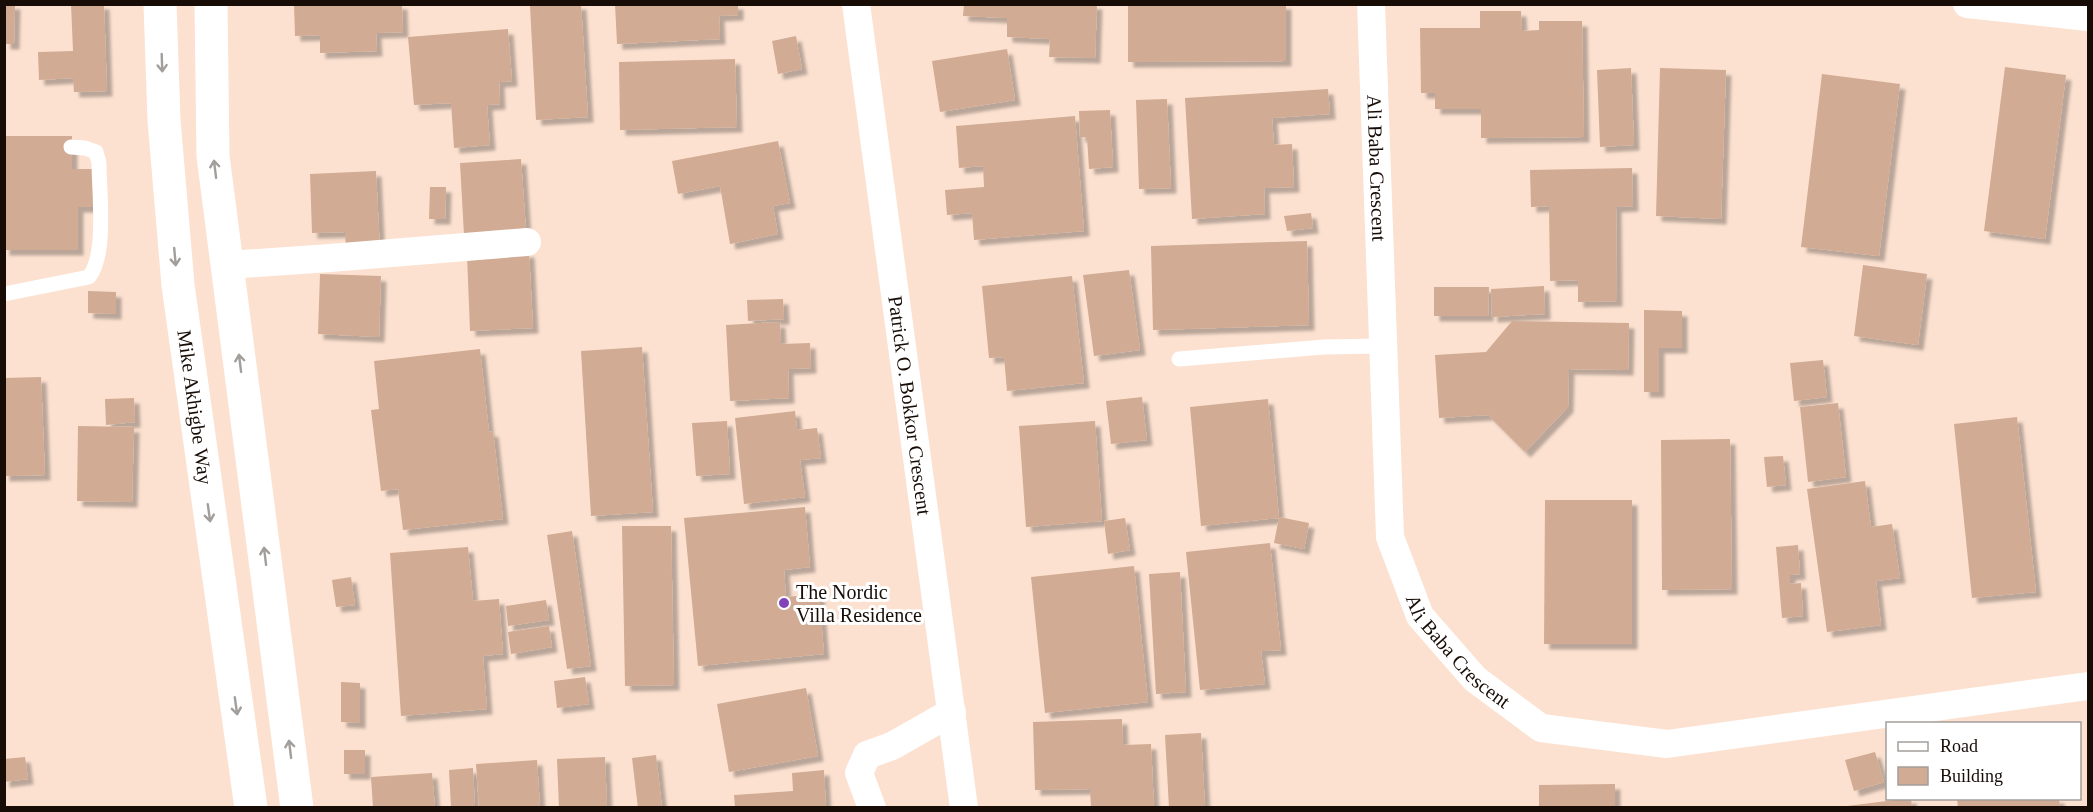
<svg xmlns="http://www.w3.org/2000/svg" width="2093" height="812" viewBox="0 0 2093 812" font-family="Georgia,serif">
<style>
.building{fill:#d1ab93;filter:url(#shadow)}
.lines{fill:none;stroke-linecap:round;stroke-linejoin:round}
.service{stroke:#fff;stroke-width:15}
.minor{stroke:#fff;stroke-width:28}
.tertiary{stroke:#fff;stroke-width:33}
.oneway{stroke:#a29e9b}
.poi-dot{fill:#8243b8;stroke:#fff;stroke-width:2}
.labels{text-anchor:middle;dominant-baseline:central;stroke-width:6;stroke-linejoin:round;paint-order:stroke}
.street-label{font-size:20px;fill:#170c06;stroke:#fff}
.poi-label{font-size:20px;fill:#170c06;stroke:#fff;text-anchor:start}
</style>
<defs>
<filter id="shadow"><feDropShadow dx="5.5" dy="5.5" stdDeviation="1.5" flood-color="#0004"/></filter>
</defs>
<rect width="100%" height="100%" fill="#fce1d0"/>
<g class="building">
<path d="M5,4h10l-1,40h-9z"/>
<path d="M71,4h33l3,87 -33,1 -1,-14 -34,2 -1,-28 35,-1z"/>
<path d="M294,4h108l1,28 -27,1 1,18 -57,2v-18l-25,1z"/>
<path d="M581,4l7,113 -52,3 -6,-114z"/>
<path d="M615,4h123v11l-19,1 1,23 -103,5z"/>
<path d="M964,4h133l-2,54 -46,-1 1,-18 -43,-2v-19l-44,-2z"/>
<path d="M1128,4h158v57l-158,1z"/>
<path d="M1480,11h41l1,20 17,-1v-9h43l2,116 -103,1v-29h-46v-16h-14l-1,-65h60z"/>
<path d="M508,29l4,52 -13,1 1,22 -13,1 3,40 -36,3 -3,-45 -37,2 -6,-68z"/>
<path d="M796,36l6,33 -24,5 -6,-33z"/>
<path d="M1007,49l8,51 -75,12 -8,-51z"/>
<path d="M735,59l2,68 -117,3 -1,-68z"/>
<path d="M2005,67l61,8 -21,164 -61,-8z"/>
<path d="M1631,68l3,77 -34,2 -3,-77z"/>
<path d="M1660,68l66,2 -5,149 -65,-3z"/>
<path d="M1822,74l78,10 -21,172 -78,-9z"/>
<path d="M1328,89l2,25 -58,4 2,27 18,-1 2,43 -30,1 1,26 -73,5 -7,-121z"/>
<path d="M1167,99l4,89 -32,1 -3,-89z"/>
<path d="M1110,110l3,57 -24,2 -2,-32h-7l-1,-26z"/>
<path d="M1075,116l9,115 -110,9 -2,-27 -25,2 -2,-25 39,-3 -1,-21 -24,2 -3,-42z"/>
<path d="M4,136h68v33h24v38h-18v43h-74z"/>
<path d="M778,141l12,62 -17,3 5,28 -48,10 -10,-58 -42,8 -6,-33z"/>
<path d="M521,159l5,72 -62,4 -4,-72z"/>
<path d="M1632,168l1,38 -17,1 1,94 -39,1v-22l-28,1 -1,-75 -18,1 -1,-37z"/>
<path d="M376,171l4,80 -34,1 -1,-20 -33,1 -2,-59z"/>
<path d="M430,187h16l-1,32h-16z"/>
<path d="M1311,213l2,15 -26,3 -3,-15z"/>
<path d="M1307,241l2,84 -156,5 -2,-84z"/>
<path d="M529,252l4,76 -63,3 -3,-76z"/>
<path d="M1863,265l64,9 -9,71 -64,-9z"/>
<path d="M1129,270l11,80 -46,6 -11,-81z"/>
<path d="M320,274l61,2 -2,61 -61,-3z"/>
<path d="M1072,276l12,107 -77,8 -3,-34 -15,1 -7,-72z"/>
<path d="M1544,286l1,28 -53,3 -1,-28z"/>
<path d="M1434,287h55l-1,29h-54z"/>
<path d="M88,291l28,1v22l-28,-1z"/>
<path d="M783,299l1,20 -36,2 -1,-21z"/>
<path d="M1644,310l38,1v37h-23v44h-15z"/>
<path d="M1512,321l117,2 -1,47 -59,-1 -1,38 -43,45 -37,-37 -49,3 -4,-63 51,-3z"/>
<path d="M780,322l1,22 29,-1 1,25 -23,1 1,29 -59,3 -4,-76z"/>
<path d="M642,347l11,165 -62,4 -10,-165z"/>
<path d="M480,349l9,83 4,-1 10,88 -100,11 -5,-41 -17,2 -10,-81 8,-1 -5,-48z"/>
<path d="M1823,360l4,37 -33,4 -4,-38z"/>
<path d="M41,377l4,98 -41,1v-98z"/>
<path d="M1142,397l5,43 -36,4 -5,-43z"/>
<path d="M134,398l1,24 -29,3 -1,-26z"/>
<path d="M1268,399l11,119 -78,8 -11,-119z"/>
<path d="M1838,403l8,74 -38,5 -8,-75z"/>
<path d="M795,411l2,19 20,-2 4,30 -21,2 5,37 -61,7 -9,-86z"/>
<path d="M2017,417l19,175 -64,6 -18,-174z"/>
<path d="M727,421l3,53 -34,2 -4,-53z"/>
<path d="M1095,421l7,100 -76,6 -7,-101z"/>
<path d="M78,426l56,1 -2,75 -55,-1z"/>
<path d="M1730,439l2,150 -70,1 -1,-150z"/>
<path d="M1783,456l3,29 -19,2 -3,-30z"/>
<path d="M1865,481l6,46 21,-3 8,54 -24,3 5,44 -54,7 -20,-143z"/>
<path d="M1545,500h87v144h-88z"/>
<path d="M805,507l5,60 -26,3 2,27 33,-3 5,60 -126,12 -14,-148z"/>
<path d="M1279,517l30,6 -5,26 -30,-6z"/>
<path d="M1125,518l5,32 -22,4 -4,-33z"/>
<path d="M622,526h49l3,159 -49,1z"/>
<path d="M572,531l19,135 -24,3 -20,-134z"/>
<path d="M1270,543l11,107 -20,1 4,33 -65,6 -14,-138z"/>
<path d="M1798,545l2,29 -10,1v9l11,-1 2,33 -21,2 -6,-71z"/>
<path d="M468,547l5,54 26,-2 4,55 -20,2 4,53 -86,7 -11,-163z"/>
<path d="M1134,566l14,136 -103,11 -14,-136z"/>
<path d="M1180,572l6,120 -30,2 -7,-120z"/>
<path d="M351,577l4,28 -19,2 -4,-27z"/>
<path d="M546,600l3,20 -41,6 -2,-20z"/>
<path d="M549,626l3,21 -41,7 -3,-22z"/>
<path d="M585,677l4,27 -32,4 -3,-27z"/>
<path d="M341,682l19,1v40l-19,-1z"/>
<path d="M806,688l12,68 -89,16 -12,-68z"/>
<path d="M1122,719l1,26 28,-1 3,64h-63l-1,-19 -55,1 -2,-68z"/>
<path d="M1201,733l4,75h-36l-4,-73z"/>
<rect x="344" y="750" width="21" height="24"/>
<path d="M1875,752l9,30 -30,9 -9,-31z"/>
<path d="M656,755l6,53h-24l-6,-50z"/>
<path d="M25,757l3,22 -24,3v-23z"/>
<path d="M605,757l2,51h-48l-2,-49z"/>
<path d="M537,760l3,48h-61l-3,-44z"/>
<path d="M473,768l2,40h-24l-2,-38z"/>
<path d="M824,770l2,38h-91l-1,-13 59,-4 -1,-18z"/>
<path d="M432,773l3,35h-62l-2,-31z"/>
<path d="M1615,784v24h-76v-23z"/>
<path d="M1911,798l1,10h-65v-2z"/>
<path d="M1957,798h102l1,10h-102z"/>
</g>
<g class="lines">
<g class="service">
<path d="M4,294l85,-17c18,-23 10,-84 10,-114l-3,-11 -11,-4 -14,-1"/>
<path d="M1179,359l145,-12 59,-1"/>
</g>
<g class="minor">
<path id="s1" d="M856,4l108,804"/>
<path id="s2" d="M1371,4l19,533 30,79 55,63 66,49 126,16 421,-58"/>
<path d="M1967,4l121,13"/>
<path d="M227,265l103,-7 197,-16"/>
<path d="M872,808l-13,-35 8,-18 25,-9 60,-34"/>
</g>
<g class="tertiary">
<path id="s3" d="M160,4l4,116 14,165 73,523"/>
<path d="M211,4l2,152 84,652"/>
</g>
</g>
<defs><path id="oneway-shaft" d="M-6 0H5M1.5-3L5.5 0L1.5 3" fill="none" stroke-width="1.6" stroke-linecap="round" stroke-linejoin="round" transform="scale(1.5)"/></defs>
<g class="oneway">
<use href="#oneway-shaft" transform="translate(162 63) rotate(88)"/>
<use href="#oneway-shaft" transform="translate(215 169) rotate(-97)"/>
<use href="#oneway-shaft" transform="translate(175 257) rotate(85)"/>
<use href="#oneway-shaft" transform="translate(240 363) rotate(-97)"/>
<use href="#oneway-shaft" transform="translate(209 513) rotate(82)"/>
<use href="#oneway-shaft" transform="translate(265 556) rotate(-97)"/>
<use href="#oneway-shaft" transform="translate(236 706) rotate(82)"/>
<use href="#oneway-shaft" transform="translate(290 749) rotate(-97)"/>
</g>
<circle class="poi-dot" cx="784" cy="603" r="6"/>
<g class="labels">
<g class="street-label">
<text stroke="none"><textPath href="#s2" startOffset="164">Ali Baba Crescent</textPath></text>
<text stroke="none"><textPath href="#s1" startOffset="405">Patrick O. Bokkor Crescent</textPath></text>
<text stroke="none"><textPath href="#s3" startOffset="405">Mike Akhigbe Way</textPath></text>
<text stroke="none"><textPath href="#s2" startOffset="669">Ali Baba Crescent</textPath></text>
</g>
<g class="poi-label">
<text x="796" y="592">The Nordic<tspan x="796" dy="23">Villa Residence</tspan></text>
</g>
</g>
<rect width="2093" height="812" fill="none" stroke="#170c06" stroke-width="12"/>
<rect x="1886" y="722" width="195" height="78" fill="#ffffff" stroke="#a29e9b" stroke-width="1.5"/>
<rect x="1898" y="742" width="30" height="9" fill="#ffffff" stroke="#a29e9b" stroke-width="1.5"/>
<text x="1940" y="752" font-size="18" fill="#170c06">Road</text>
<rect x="1898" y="767" width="30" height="18" fill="#d1ab93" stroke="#a29e9b" stroke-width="1.5"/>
<text x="1940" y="782" font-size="18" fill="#170c06">Building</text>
</svg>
